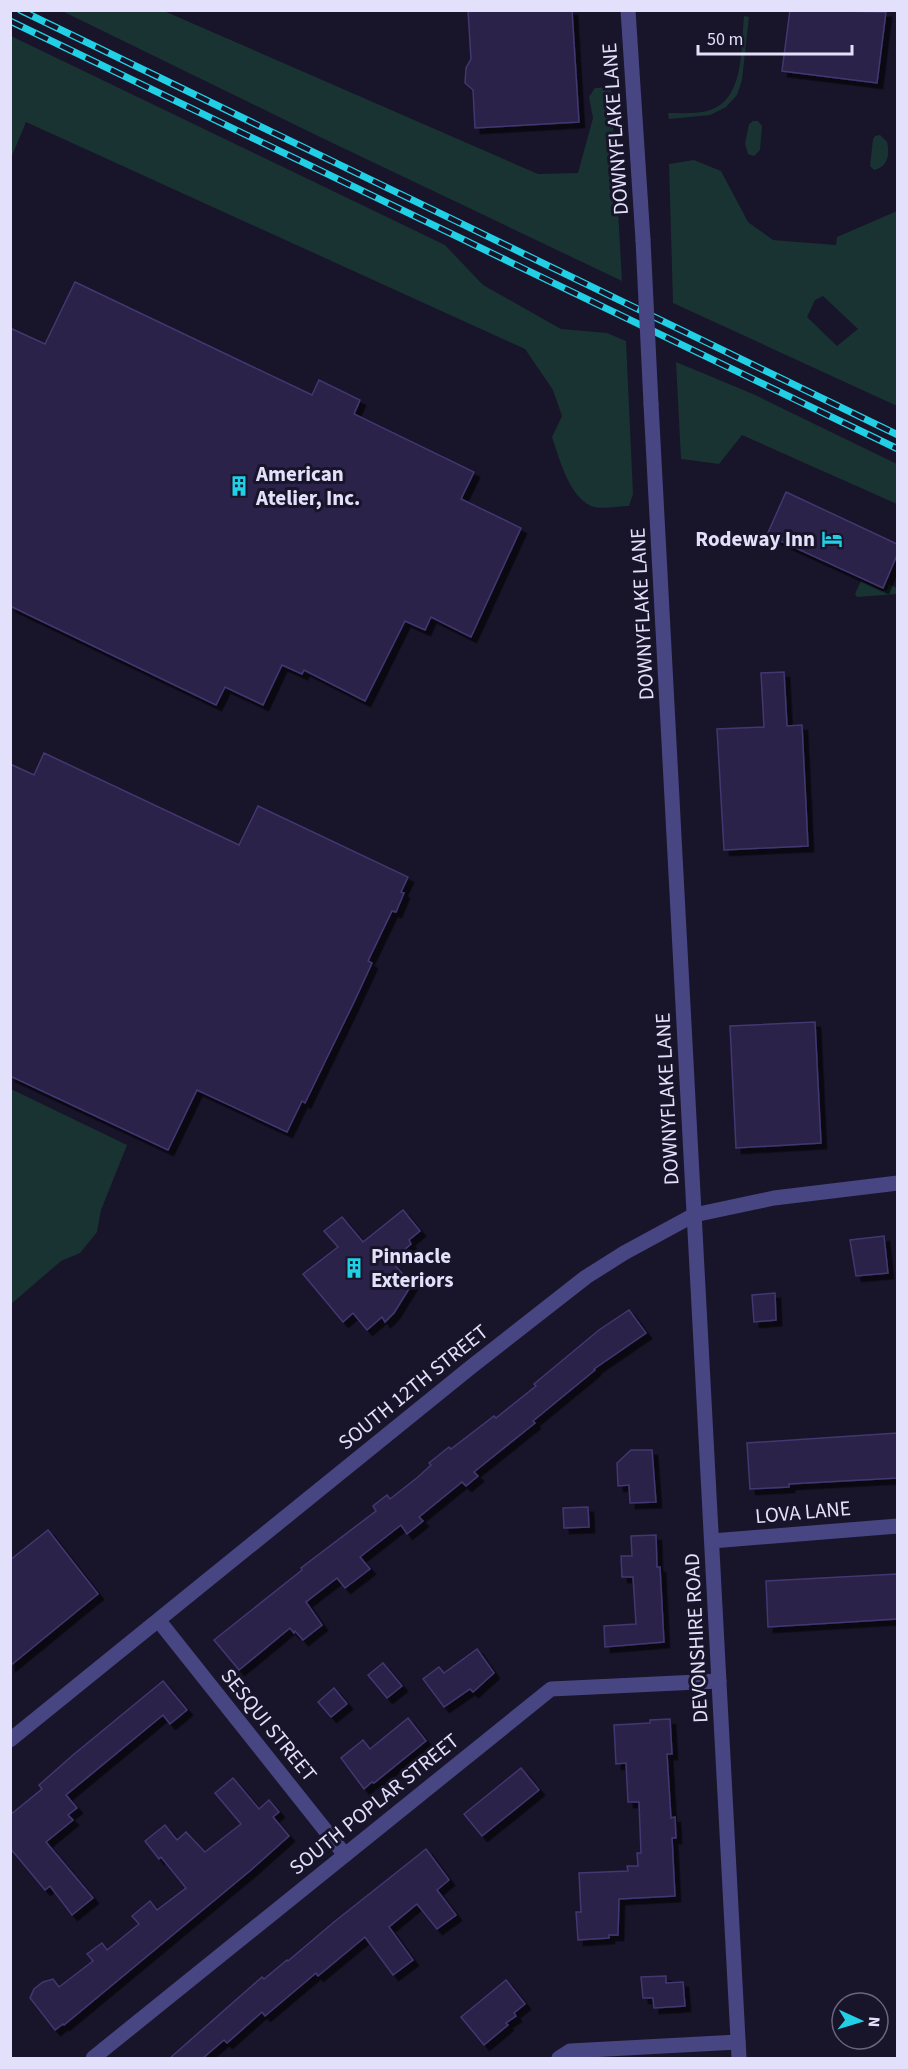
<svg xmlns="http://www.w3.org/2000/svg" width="908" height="2069" viewBox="0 0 908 2069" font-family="'Source Sans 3',sans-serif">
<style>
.green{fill:#183332;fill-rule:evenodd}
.building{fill:#2a2248;stroke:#433771;stroke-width:1.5;filter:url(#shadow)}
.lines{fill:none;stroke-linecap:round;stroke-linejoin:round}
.minor{stroke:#484583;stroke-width:15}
.rail-casing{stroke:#22d0e6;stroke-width:7}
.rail{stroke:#181429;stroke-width:4.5;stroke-dasharray:14;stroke-linecap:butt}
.minor-bridge{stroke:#484583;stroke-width:15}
.labels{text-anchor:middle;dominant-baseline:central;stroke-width:6;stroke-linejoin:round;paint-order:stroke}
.street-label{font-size:21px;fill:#e3e0fb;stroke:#181429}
.poi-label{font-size:21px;font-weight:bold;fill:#e3e0fb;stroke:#181429;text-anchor:start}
</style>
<defs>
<filter id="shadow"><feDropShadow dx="5.5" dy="5.5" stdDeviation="0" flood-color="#0009"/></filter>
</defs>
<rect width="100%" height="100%" fill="#181429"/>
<g class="green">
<path d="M62,11h102l374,163 40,-1 15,-55 -4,-21 6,-9 16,-1 11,194 -302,-144z"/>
<path d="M744,16l5,1 -7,63 -5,15 -11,12 -16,8 -41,4 -1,-6c12,0 27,1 39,-2 38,-9 34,-64 37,-95z"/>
<path d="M11,36l434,209 38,40 78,44 46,4 19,8 7,153 -4,12c-10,0 -28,4 -38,0 -22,-10 -32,-48 -39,-69l10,-21 -9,-26 -28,-41 -499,-227 -15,36z"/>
<path d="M753,121h5l4,5 -2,24 -6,6 -6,-2 -3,-10 4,-20z"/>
<path d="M880,135l7,7c3,12 1,25 -13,28l-4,-4 3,-27 2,-3z"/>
<path d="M694,160l27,11 27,51 25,18 63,5 1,-8 60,-26v195l-224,-103 -4,-139zM823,296l35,33 -21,17 -30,-29 8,-17z"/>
<path d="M676,362l77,32 144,70v40l-155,-69 -23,29 -38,-5z"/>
<path d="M861,581l21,10 5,-1 2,-6 8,4v6l-40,3 -2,-3z"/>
<path d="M11,1089l116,56 -26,65 -4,22 -17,21 -19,8 -50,43z"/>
</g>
<g class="building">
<path d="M468,10h104l7,112 -104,6 -2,-38 -8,-7 1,-15 5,-9z"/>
<path d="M790,10l96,2 -9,71 -95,-12z"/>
<path d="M75,282l237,113 7,-15 41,20 -6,14 120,58 -13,27 60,29 -50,109 -40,-20 -6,13 -20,-9 -40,80 -61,-31 -2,4 -20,-9 -19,40 -38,-18 -9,18 -206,-99v-278l35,16z"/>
<path d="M786,492l111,52v11l-14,33 -116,-53z"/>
<path d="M784,672l3,54 15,-1 6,121 -84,4 -7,-121 47,-2 -3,-54z"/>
<path d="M44,753l195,92 19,-39 150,71 -7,15 3,1 -8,19 -4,-1 -24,50 4,2 -17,37 -50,103 -3,-2 -15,31 -90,-42 -29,60 -158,-74v-312l24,11z"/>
<path d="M815,1022l6,121 -85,5 -6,-122z"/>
<path d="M403,1210l17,21 -11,9 2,4 -20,17 21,23 -18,29 -9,9 -3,-5 -15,13 -14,-17 -10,9 -40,-48 35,-27 -14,-16 18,-14 21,25z"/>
<path d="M884,1236l4,37 -32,3 -6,-36z"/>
<path d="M775,1293l1,27 -22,2 -2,-27z"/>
<path d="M629,1310l17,23 -52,36 1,1 -62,51 2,2 -61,49 4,4 -12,10 -4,-4 -43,35 4,4 -16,13 -6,-9 -41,32 10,12 -25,19 -8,-10 -31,24 16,23 -19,15 -8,-9 -1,2 -4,-5 -51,42 -25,-30 88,-70 -1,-2 75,-57 -3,-5 14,-11 3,4 28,-22 13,-12 -2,-2 20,-16 2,2 43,-33 2,2 40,-32 -2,-2 65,-54z"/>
<path d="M897,1433v45l-108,6v3l-39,2 -3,-46z"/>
<path d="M631,1450h21l4,52 -26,1 -1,-18 -11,1 -1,-23z"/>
<path d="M588,1507l1,20 -25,1 -1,-20z"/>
<path d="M48,1530l50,64 -88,72v-106z"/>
<path d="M656,1535l1,32h3l4,75 -59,5 -1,-21 32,-2 -3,-47h-11l-1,-21h11l-1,-20z"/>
<path d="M897,1574v45l-129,8 -2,-46z"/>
<path d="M477,1649l17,24 -21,19 -3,-3 -26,18 -21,-28 16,-12 5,6z"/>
<path d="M383,1663l19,23 -15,12 -19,-23z"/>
<path d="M163,1681l24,29 -17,14 -7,-9 -97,80 11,13 -9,7 5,5 -27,22 47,56 -21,17 -22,-29 -5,4 -35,-42v-33l32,-26 -3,-4 34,-30z"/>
<path d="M334,1688l13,16 -16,13 -13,-15z"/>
<path d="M408,1718l18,23 -52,42 -2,-1 -8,7 -23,-31 22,-18 7,9z"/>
<path d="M670,1719l2,35h-5l4,64 4,-1 1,21h-4l3,58 -56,3 -1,36h-9v3l-31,2 -2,-28h5l-2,-39 49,-2 -1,-5h11l-1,-13h4l-2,-51h-11l-2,-39 -10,1 -2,-39 36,-2v-3z"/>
<path d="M521,1768l18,22 -57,46 -18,-22z"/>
<path d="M233,1778l26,31 10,-9 10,12 -6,5 16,19 -38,34 -187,155 -1,-1 -8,6 -25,-32 4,-9 9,-7 10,-3 6,8 34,-26 -6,-7 15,-11 5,7 32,-26 -7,-8 18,-15 7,9 29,-22 -25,-31 -2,2 -14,-18 20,-16 12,15 9,-8 19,20 36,-28 -26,-31z"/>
<path d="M426,1849l23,31 -12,10 19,25 -19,14 -20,-25 -28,23 24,33 -20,15 -28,-38 -47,39 -2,-3 -51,43 -3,-4 -35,31 -3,-3 -21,18h-33l92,-81 2,2 23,-19 1,1 46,-39z"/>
<path d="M666,1976v7l17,-1 2,24 -31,2 -1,-10h-10l-2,-21z"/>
<path d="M506,1980l19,24 -11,9 2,3 -10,7 2,2 -24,20 -23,-28z"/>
</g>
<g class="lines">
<g class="minor">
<path d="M628,10l15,230"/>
<path d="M651,404l88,1654"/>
<path d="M712,1541l186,-15"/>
<path d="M159,1621l186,234"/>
<path d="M10,1740l461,-373 115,-90 38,-24 70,-38 80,-17 124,-15"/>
<path d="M93,2058l458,-369 168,-8"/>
<path d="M559,2058l11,-7 168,-9"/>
</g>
<g class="rail-casing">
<g id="rail">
<path d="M20,10l878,425"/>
<path d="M10,21l888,428"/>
</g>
</g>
<use href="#rail" class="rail"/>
<path class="minor-bridge" d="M643,240l8,164"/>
</g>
<defs>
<g id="building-bare" transform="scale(1.62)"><path d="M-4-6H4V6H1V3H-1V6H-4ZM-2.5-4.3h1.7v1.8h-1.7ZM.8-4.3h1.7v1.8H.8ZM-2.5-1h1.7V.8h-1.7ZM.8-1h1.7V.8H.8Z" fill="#22d0e6" stroke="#181429" stroke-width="2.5" paint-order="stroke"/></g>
<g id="hotel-bare" transform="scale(1.62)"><path d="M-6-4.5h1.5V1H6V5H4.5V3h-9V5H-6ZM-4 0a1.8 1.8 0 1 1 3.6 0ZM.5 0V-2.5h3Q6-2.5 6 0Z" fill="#22d0e6" stroke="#181429" stroke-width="2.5" paint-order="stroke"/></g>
</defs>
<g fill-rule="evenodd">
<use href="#building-bare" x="239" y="486"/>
<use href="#hotel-bare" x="832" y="539"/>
<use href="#building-bare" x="354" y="1268"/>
</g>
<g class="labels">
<g class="street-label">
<text transform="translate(615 129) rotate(-94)">DOWNYFLAKE LANE</text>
<text transform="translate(642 614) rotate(-93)">DOWNYFLAKE LANE</text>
<text transform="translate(667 1099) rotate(-93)">DOWNYFLAKE LANE</text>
<text transform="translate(413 1387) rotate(-39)">SOUTH 12TH STREET</text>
<text transform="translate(803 1512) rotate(-5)">LOVA LANE</text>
<text transform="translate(696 1638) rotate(-93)">DEVONSHIRE ROAD</text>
<text transform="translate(269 1725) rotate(51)">SESQUI STREET</text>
<text transform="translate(374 1804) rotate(-39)">SOUTH POPLAR STREET</text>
</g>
<g class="poi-label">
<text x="256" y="474">American<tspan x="256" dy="24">Atelier, Inc.</tspan></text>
<text x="815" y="539" text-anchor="end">Rodeway Inn</text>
<text x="371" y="1256">Pinnacle<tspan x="371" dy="24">Exteriors</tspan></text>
</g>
</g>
<rect width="908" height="2069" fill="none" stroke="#e3e0fb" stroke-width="24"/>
<g transform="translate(860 2021) rotate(94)"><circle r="28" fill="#181429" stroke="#69667d" stroke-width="1.5"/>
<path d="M0-4.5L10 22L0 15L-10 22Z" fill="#22d0e6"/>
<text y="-9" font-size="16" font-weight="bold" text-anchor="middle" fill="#e3e0fb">N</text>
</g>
<path d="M698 45v9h154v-9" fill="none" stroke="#e3e0fb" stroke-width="3"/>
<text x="707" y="45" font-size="18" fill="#e3e0fb" stroke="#181429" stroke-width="4.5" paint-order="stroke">50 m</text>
</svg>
